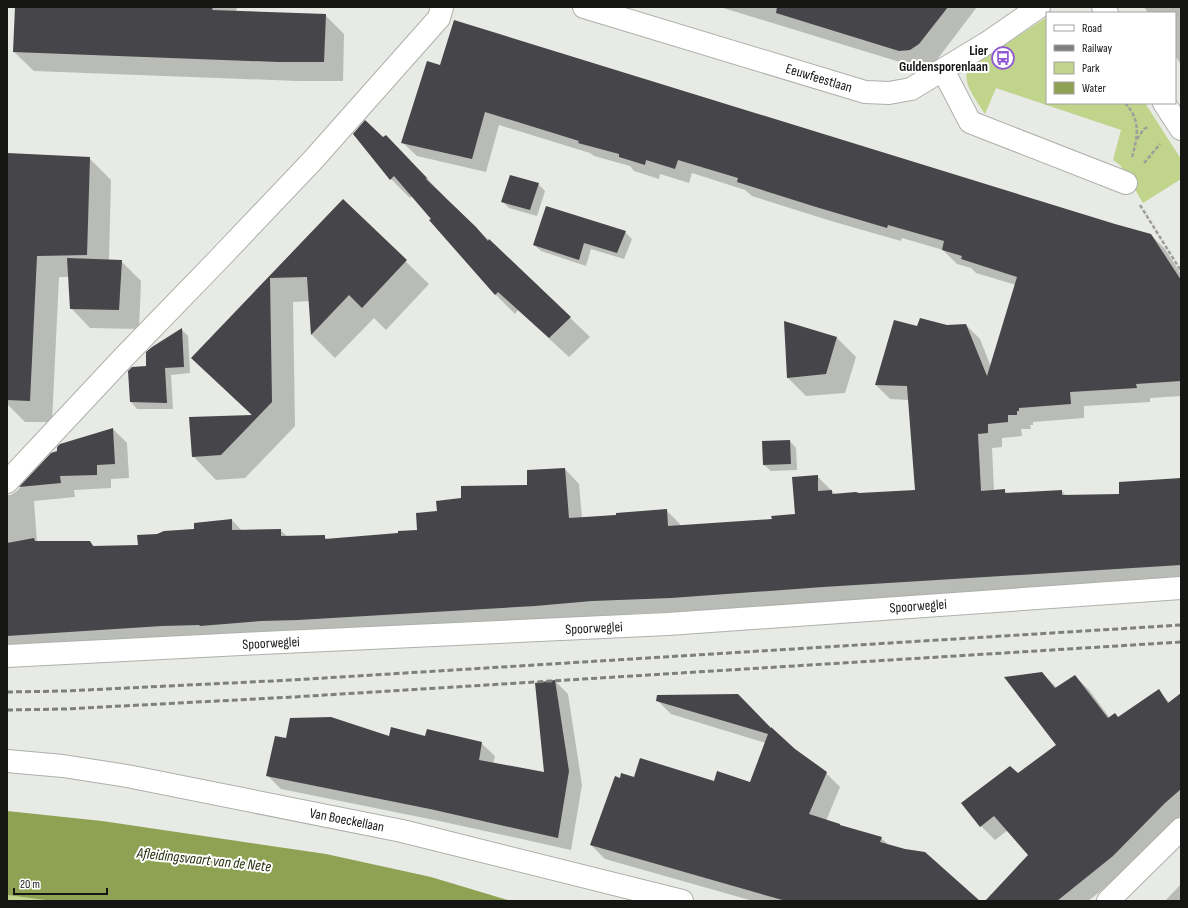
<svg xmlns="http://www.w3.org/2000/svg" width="1188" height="908" viewBox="0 0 1188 908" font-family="'Sofia Sans Condensed',sans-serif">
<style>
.green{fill:#c0d48b}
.water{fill:#8fa254}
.shadow{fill:#0003}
.building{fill:#464549}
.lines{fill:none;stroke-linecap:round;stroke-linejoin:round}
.street-casing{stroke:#aeb0ab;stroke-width:24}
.secondary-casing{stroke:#aeb0ab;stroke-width:24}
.path{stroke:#9e9f9b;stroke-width:2.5;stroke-dasharray:4 2;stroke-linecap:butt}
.street{stroke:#fff;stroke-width:22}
.secondary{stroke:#fff;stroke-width:22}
.rail{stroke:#7f807d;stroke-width:3;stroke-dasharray:6 3;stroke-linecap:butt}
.labels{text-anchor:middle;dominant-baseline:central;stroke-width:4;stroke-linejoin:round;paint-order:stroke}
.poi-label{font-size:14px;font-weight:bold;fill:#151513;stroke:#fff;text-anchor:end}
.street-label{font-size:14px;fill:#151513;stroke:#fff}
.water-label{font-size:15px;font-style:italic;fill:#262e0b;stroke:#fff}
</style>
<rect width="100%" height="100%" fill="#e8eae5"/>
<g class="green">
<path d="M1047,17v86h98l36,56v20l-38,24 -23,-38 -7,-5 8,-30 -125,-42 -11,26c-6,-10 -24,-32 -17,-44 1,-1 3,-3 5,-4z"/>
<path d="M7,895l46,6h-46z"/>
</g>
<path class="water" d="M7,811l95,10 224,33 105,23 80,24h-458l-46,-6z"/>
<g class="shadow">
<path d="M16,7h221l-1,5 89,3 19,19 -1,47h-45l-264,-10 -20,-19z"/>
<path d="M720,7h257l-41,54 -9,5 -11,1z"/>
<path d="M1144,7h37v58l-6,-10v-42h-27z"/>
<path d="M428,63l686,162 37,10 14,14 16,25v122l-31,2v4l-66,4v12l-51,4v3h-3l1,4h-10l1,7 -20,2v9l-10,1 2,43 10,-1 4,4 54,-3 4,5 54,-1 61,-16v100l-343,22 -152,11 -40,1 -96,7 -543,31v-156h4l6,-4 35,-37 61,-25 14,14 2,35 -18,1v9l-37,2 1,7 -41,4 3,41h53l5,5 44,-1 18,-11 38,-5 37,-10 10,11 38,-1 8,7 36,-1 4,4 71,-6 19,-3 20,-19 24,-13 66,-14 37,-16 14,15 3,34 35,-3 49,-5 14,14 1,3 92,-7 23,-5 21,-39 18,18h24l57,-3 -7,-91 -19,-1 -14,-14 41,-58 49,-2 14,14 11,28 25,-82 -40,-12 -5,-5 -14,-4 -14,-14 -41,-12 -1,3 -70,-20 -79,-25 -7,-6 -53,-17 -3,10 -29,-9 -1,5 -25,-8 -4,-5 -36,-10 -4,-3 -91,-28 -13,47 -69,-16 -15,-14z"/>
<path d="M383,139l22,17 40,41 -2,-1 147,141 -21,20 -51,-47 -3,4 -20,-20 -82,-98 -3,2 -19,-19z"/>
<path d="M7,154l82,4 22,22 -2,81h12l20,20 -2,48 -49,-1 -19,-20 -2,-31h-10l-7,145h-27l-18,-18z"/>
<path d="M538,184l7,7 -8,25 -28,-8 -7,-7z"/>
<path d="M343,201l86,83 -43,46 -12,-12 -39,40 -23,-23 -2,-34 -17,1 2,124 -50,52 -29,2 -23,-24 60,-40 -60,-58z"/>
<path d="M625,232l7,7 -8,20 -33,-10 -5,17 -45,-15 -7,-6z"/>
<path d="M785,322l52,16 19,19 -11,36 -39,3 -18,-18z"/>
<path d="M182,330l6,6 2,37 -19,2 2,34h-36l-6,-7 -2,-30 19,-5z"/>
<path d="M790,441l6,7 1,22 -26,1 -7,-6z"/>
<path d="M1042,673l15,15 18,-12 14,14 21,28h9l39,-27 12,12 11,-9v121l-54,55 -39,31h-101l43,-46 -22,-25 -13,10 -14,-14 -19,-22 56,-30 40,-29z"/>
<path d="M555,681l13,13 14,91 -11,65 -127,-28 -163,-33 -14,-14 20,-36 103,-2h35l56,6 14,13 -2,8 52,9z"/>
<path d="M657,700l114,29 24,21 31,23 14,14 -14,34 55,17 9,8 89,55h-226l-148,-42 -14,-14 29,-66 15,-1 116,5 15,-40 -95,-29z"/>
<path d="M1181,884v17h-16z"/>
</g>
<g class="building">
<path d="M15,7h198l-1,3 114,4 -2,48h-46l-265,-10z"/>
<path d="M777,7h171l-29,37 -9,6 -11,1 -123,-38z"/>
<path d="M454,20l661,204 36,10 30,46v101l-45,3 1,4 -67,4 1,12 -52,4v3h-2v4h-9v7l-20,2v9l-10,1 3,57 24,-2v4l57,-3v5l57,-1v-12l62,-4v87l-358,22 -152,11 -79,3 -57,5 -237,14 -37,1 -61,5 -1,-1 -37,1 -155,10v-93l27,-5 1,3h55l3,5 45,-1 -1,-10 20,-1 7,-3 30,-2v-6l38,-4v11l49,-1v7l44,-1v4l73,-6v-2l19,-1 -1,-17 21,-2 -1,-10 25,-3v-12l66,-1v-15l38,-2 4,50 47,-3v-2l51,-4 1,17 104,-7 -1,-3 24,-2 -3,-37 26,-2v16l14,-1v4l24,-2 3,1 56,-3 -8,-104 -32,-1 19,-65 23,6 3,-8 27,7 19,-1 21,52 30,-99 -56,-18 1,-3 -20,-6 2,-9 -56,-16 -1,3 -71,-21 -79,-25 1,-4 -60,-18 -3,9 -29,-9 -1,5 -26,-8v-3l-41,-11 1,-2 -94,-29 -13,47 -71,-16 26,-82 13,4z"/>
<path d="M365,120l18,17 3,-2 42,44 -3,-1 51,49 12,14 1,-2 82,78 -22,21 -51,-46 -3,3 -66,-75 2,-1 -37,-43 -4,4 -37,-46z"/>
<path d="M7,153l83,4 -3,98 -50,1 -7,145 -23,-1z"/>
<path d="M510,175l29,8 -9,27 -29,-8z"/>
<path d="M343,199l64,61 -45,48 -13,-13 -38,40 -4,-58 -37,1 2,124 -51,53 -29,2 -3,-40 63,-2 -61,-57z"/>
<path d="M546,206l80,25 -9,22 -33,-10 -5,17 -46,-15z"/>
<path d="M67,258l55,2 -3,50 -49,-1z"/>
<path d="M784,321l53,16 -11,37 -39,4z"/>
<path d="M182,328l2,39 -19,1 2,35 -37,-1 -2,-31 4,-4 14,-1v-14l6,-5z"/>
<path d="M113,428l2,36 -18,1v10l-37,1 1,7 -42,4 32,-34 6,-2v-4l3,-3z"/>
<path d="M790,440l1,24 -28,1 -1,-24z"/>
<path d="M1042,672l13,16 20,-13 33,43 7,-5 3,4 41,-28 9,14 13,-10v96l-16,14 -52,53 -56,45h-72l43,-46 -34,-39 -14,11 -19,-24 49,-37 8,7 38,-28 -52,-68z"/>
<path d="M555,680l14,91 -11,67 -128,-29 -164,-33 9,-40 11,2 4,-20 41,-1 58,19 2,-9 34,9 2,-7 55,13 -3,18 65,12 -9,-89z"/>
<path d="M738,694l33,34v-1l24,22 32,23 -18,42 31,10v1l42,12 -2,5 25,7 20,3 55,49h-194l-196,-56 25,-69 5,2 1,-5 13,4 6,-19 74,23 3,-10 33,11 18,-48 -112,-33 1,-6z"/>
</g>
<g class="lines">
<g class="street-casing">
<g id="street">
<path d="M584,7l281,85 24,1 22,-4 76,-46 52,-36"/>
<path d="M1103,7l4,6"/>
<path d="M943,70l27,52 156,61"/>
<path d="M1164,103l17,26"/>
<path d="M7,482l116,-124 95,-98 95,-100 126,-142 3,-11"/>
<path d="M7,656l255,-13 406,-19 513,-36"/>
</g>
</g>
<g class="secondary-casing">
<g id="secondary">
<path d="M7,761l56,5 64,10 275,55 280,70"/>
<path d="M1108,901l73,-72"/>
</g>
</g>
<g class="path">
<path d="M1125,103c16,17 13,33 7,54"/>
<path d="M1137,139l7,-10 4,-2"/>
<path d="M1144,163l16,-19"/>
<path d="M1140,205l41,66"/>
</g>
<use href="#street" class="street"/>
<use href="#secondary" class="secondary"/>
<g class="rail">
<path d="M7,692l58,-1 227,-11 889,-55"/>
<path d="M7,710l58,-1 228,-12 888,-55"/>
</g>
</g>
<defs>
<g id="bus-ring" transform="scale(1.15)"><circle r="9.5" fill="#fff" stroke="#9059d1" stroke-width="1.5"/><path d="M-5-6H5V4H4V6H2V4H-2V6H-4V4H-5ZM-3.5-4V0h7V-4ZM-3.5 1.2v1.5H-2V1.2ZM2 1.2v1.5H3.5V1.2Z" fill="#9059d1"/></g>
</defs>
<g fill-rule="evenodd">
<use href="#bus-ring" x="1003" y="58"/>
</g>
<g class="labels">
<g class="poi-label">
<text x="988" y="50">Lier<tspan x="988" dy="16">Guldensporenlaan</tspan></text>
</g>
<g class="street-label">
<text transform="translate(819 78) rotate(17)">Eeuwfeestlaan</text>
<text transform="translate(918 606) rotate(-4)">Spoorweglei</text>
<text transform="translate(594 628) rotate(-3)">Spoorweglei</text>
<text transform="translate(271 643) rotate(-3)">Spoorweglei</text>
<text transform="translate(347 820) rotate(11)">Van Boeckellaan</text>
</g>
<g class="water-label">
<text transform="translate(204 860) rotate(6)">Afleidingsvaart van de Nete</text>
</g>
</g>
<rect width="1188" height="908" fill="none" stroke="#151513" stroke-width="16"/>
<rect x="1046" y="12" width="130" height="92" fill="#ffffff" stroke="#a1a1a1"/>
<rect x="1054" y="25" width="20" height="6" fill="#ffffff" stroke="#a1a1a1"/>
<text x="1082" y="32" font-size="12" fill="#151513">Road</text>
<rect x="1054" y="45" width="20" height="6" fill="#7f807d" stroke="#a1a1a1"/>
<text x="1082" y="52" font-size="12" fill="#151513">Railway</text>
<rect x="1054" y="62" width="20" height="12" fill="#c0d48b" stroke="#a1a1a1"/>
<text x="1082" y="72" font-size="12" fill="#151513">Park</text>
<rect x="1054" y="82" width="20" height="12" fill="#8fa254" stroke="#a1a1a1"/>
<text x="1082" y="92" font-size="12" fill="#151513">Water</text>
<path d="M14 888v6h93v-6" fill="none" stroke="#151513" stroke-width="2"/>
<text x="20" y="888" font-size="12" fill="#151513" stroke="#ffffff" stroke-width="3" paint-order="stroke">20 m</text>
</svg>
